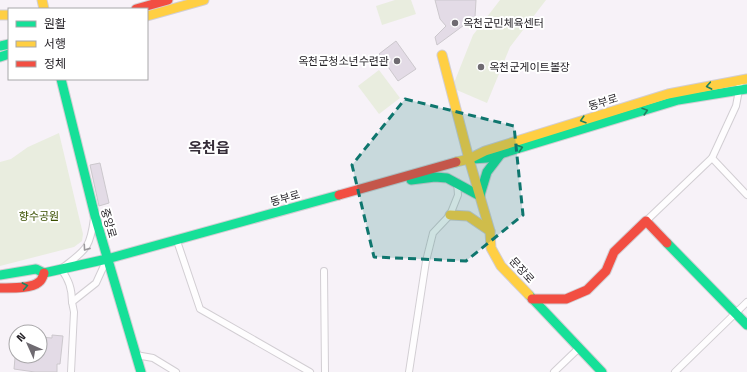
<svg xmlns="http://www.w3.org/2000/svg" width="747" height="372" viewBox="0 0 747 372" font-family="'Titillium Web','Noto Sans KR',sans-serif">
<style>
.green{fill:#e9eddf}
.building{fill:#e3dbe6;stroke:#ccc8cd}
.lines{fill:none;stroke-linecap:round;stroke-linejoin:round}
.street-casing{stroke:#d2ced3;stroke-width:8}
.fast-casing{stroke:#d2ced3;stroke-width:11}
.slow-casing{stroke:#d2ced3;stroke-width:11}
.jam-casing{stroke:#d2ced3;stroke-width:11}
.street{stroke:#fefdfe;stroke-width:6}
.fast{stroke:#16e098;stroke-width:9}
.slow{stroke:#ffcf43;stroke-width:9}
.jam{stroke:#f24e42;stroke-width:9}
.oneway{stroke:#1e8260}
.oneway2{stroke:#9d9b9e}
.marked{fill:#0f766e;fill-opacity:0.2;stroke:#0f766e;stroke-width:3;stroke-dasharray:8 5;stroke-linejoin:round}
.poi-dot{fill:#6f6b71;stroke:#fff;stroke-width:1.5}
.labels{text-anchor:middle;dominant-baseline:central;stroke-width:4;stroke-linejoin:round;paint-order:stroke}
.poi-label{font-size:11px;fill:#262328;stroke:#fff;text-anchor:start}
.street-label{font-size:11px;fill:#262328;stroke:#fff}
.park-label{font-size:11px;fill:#3a4f00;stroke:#fff}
.district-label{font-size:15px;font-weight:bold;fill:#352d38;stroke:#fff}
</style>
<rect width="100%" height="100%" fill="#f7f2f8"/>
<g class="green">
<path d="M395,0h16l5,14 -34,11 -6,-19z"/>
<path d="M500,0h46l-36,47 -23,56 -35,-15 21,-53z"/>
<path d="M379,70l21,28 -21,16 -21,-28z"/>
<path d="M59,133l24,101 -1,7 -8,6 -74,19v-104l11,-3 17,-12z"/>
</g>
<g class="building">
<path d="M435,0h41l-1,17 -38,28 -2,-8 11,-11 -6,-7z"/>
<path d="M396,41l20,28 -18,12 -19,-27z"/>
<path d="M100,163l9,40 -10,3 -9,-41z"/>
<path d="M52,335l11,1 -3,28h-3v8h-22l-21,-3 1,-11 24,2 1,-23 12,1z"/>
</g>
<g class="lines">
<g class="street-casing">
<g id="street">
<path d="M212,143l1,1"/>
<path d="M712,158l35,37"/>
<path d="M646,221l66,-63 24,-52 3,-16 1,-10"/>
<path d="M177,241l23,68 110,63"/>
<path d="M324,271l1,101"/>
<path d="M72,302c0,-13 -3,-22 -11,-33 24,-19 29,-19 33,-51"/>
<path d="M136,355l17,3 23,14"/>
<path d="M71,372l3,-60 -2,-10 24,-19 11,-24"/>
<path d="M409,372l17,-111 7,-28 17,-18 8,-20 -1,-13"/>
<path d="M554,372l25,-24"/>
<path d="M675,372l72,-70"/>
</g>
</g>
<g class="fast-casing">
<g id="fast">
<path d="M0,46l9,-2"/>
<path d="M0,57l9,-3"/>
<path d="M61,79l34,137 46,156"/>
<path d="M472,159l15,-1 191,-58 69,-11"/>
<path d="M411,180l24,-3 12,1 33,18"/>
<path d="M480,195l7,-23 13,-17"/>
<path d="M667,243l80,82"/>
<path d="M107,259l232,-64"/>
<path d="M0,275l36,-6 8,4 63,-14"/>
<path d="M529,295l73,77"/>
</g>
</g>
<g class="slow-casing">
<g id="slow">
<path d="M42,0l2,9"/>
<path d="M0,15h9"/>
<path d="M147,16l57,-16"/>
<path d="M442,55l27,104 21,72 1,17 10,18 28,29"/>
<path d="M456,162l13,-3 16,-8 183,-57 79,-15"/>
<path d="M450,215l18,1 22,15"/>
</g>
</g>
<g class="jam-casing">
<g id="jam">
<path d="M136,9l32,-9"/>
<path d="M339,195l117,-33"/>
<path d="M0,288c10,0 31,1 39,-6 3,-2 4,-6 5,-9"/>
<path d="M532,299h34l21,-9 19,-19 8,-19 32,-31 21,22"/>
</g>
</g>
<use href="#street" class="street"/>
<use href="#fast" class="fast"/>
<use href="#slow" class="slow"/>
<use href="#jam" class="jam"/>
</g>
<defs><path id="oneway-chevron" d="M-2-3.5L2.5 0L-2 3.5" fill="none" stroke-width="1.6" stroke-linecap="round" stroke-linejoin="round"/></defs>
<g class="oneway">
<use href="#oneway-chevron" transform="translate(709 86) rotate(169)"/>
<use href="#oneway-chevron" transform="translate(645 111) rotate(-17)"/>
<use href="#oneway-chevron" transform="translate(583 120) rotate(163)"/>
<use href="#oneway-chevron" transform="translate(520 148) rotate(-17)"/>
<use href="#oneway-chevron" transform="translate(25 286) rotate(-11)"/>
</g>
<use class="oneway2" href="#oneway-chevron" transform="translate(86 248) rotate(125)"/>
<path class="marked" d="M405,99l109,27 9,89 -57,46 -92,-4 -22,-92z"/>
<g class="poi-dot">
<circle cx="455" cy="23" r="4"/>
<circle cx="397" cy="61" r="4"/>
<circle cx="481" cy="67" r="4"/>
</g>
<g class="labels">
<g class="poi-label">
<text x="463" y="23">옥천군민체육센터</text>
<text x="389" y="61" text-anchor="end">옥천군청소년수련관</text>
<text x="489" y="67">옥천군게이트볼장</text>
</g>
<g class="street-label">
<text transform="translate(603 102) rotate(-17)">동부로</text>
<text transform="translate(285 198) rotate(-16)">동부로</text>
<text transform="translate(109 223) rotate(74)">중앙로</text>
<text transform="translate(522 270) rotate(48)">문장로</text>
</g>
<g class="park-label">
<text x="39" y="216">향수공원</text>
</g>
<g class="district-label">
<text x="209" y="147">옥천읍</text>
</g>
</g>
<rect x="8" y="8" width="140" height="72" fill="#ffffff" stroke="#a8a7a9"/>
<rect x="16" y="21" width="20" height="6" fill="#16e098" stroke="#a8a7a9"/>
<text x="44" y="28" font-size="12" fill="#262328">원활</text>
<rect x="16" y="41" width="20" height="6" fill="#ffcf43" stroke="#a8a7a9"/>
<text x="44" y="48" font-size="12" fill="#262328">서행</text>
<rect x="16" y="61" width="20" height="6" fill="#f24e42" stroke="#a8a7a9"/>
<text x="44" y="68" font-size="12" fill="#262328">정체</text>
<g transform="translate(28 344) rotate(315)"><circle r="19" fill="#ffffff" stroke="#a8a7a9"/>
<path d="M0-3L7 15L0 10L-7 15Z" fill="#6f6b71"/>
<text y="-6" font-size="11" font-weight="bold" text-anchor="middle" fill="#262328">N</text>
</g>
</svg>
